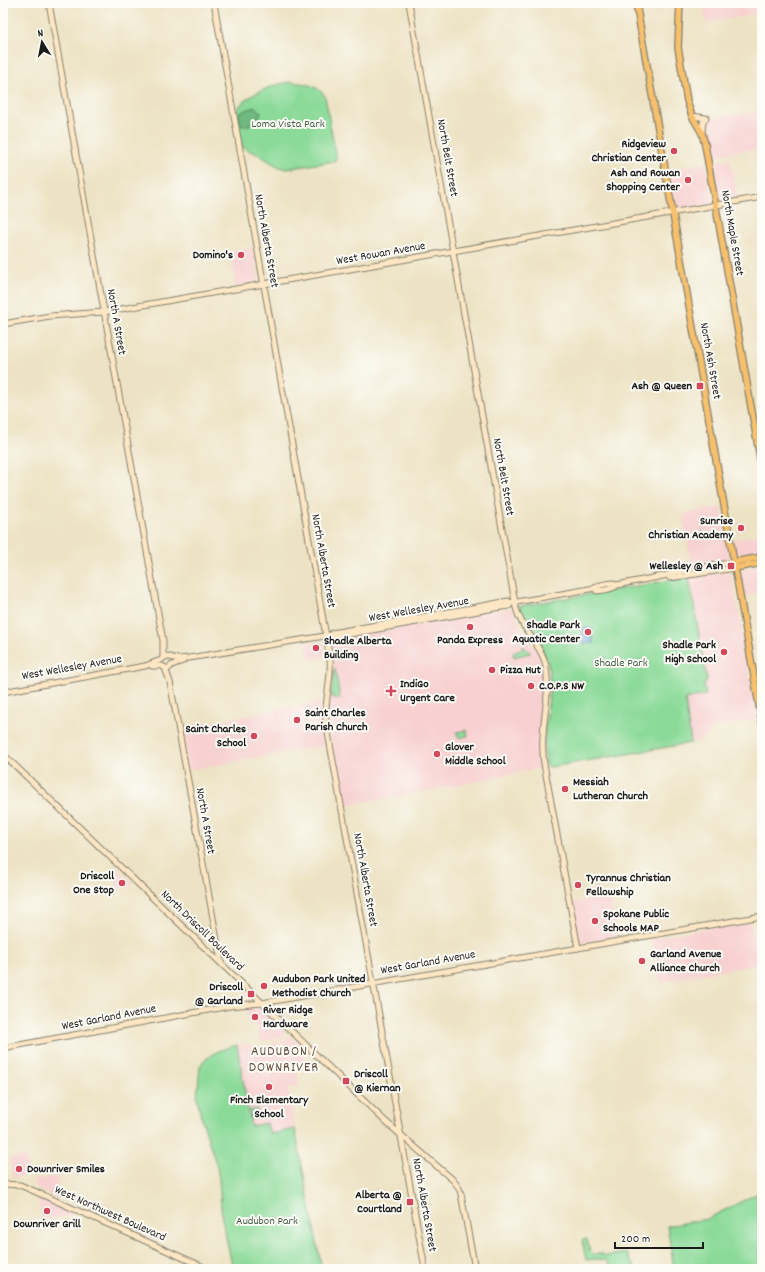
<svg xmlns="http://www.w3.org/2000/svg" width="765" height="1272" viewBox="0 0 765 1272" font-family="Dekko,sans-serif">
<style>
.built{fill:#f7d0cf}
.green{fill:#8bda99;stroke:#547b5a}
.forest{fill:#70ba81;stroke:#466b4e}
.water{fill:#6fa8df;stroke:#46627e}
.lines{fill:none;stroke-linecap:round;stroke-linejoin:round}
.secondary-casing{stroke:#848070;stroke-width:7}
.primary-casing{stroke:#848070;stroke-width:8}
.secondary{stroke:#fce6c4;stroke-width:5}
.primary{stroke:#f7c06c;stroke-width:5.5}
.poi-dot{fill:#d1495b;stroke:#fdfcf7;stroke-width:1.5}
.labels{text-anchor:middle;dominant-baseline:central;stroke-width:4;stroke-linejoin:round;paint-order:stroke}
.park-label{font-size:12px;fill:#435e48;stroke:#fdfcf7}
.poi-label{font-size:12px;font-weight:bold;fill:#1c1c1c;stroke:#fdfcf7;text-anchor:start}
.street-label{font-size:12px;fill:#1c1c1c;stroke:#fdfcf7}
.quarter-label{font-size:14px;letter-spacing:1px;fill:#634b39;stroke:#fdfcf7}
</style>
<rect width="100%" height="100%" fill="#fdfcf7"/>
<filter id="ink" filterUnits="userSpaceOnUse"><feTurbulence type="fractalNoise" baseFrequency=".025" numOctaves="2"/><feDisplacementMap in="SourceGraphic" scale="8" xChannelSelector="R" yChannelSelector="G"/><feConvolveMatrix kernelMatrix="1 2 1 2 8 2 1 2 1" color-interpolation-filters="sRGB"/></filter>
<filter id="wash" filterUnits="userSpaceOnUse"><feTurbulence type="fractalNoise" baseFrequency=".012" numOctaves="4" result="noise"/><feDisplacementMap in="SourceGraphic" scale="16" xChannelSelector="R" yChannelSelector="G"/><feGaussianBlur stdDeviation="0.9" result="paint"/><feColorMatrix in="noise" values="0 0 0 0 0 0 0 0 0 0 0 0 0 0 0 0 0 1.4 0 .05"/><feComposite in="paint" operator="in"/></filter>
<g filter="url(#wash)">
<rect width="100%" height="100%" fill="#ede3c4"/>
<g class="built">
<path d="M703,3h59v10l-56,10z"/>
<path d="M762,109v39l-53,8 -5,-33 4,-4 24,-4 4,1z"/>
<path d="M730,159l8,40 -19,3 -8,-39 2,-1z"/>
<path d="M704,163l2,2 7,37 -2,2 -36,5 -7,-39z"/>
<path d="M254,247l5,33 -1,3 -23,4 -4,-36z"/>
<path d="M721,507l9,53 -38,7 -10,-53z"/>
<path d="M762,534v21l-26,4 -4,-19z"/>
<path d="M762,565v11l-3,1 3,15 -20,4 -4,-26z"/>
<path d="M731,571l27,148 -43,8 -6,5 -7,8 -11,3 -6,-44 21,-4 -2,-11 3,-5 -18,-102z"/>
<path d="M510,608l3,1 8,20 17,23 5,16 1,24 -4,37 1,39 -102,21 -93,16 -3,-1 -15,-84 -1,-12 6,-37 -3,-28 1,-3z"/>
<path d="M320,641l4,3 2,13 -17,3 -3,-17z"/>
<path d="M323,702l-1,14 5,29 -139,25 -8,-43z"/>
<path d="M115,868h2l15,15v3l-14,2 -4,-17z"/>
<path d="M610,896l8,41 -2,1h-4l-32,6 -8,-39 1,-2z"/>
<path d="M762,919v19l-3,1 -2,-2 -2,-16v-1z"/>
<path d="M748,921l2,2 8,41 -98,18 -8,-44z"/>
<path d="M260,1006l24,23 1,4 -4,4 -21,5 -3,-17 -7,1 -4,-19z"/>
<path d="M289,1036l3,1 11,10 3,21 -10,2 3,16 -11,2 7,41 -42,8 -16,-92 25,1 10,-2 11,-3z"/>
<path d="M25,1156l4,19 -16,3 -4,-19z"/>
<path d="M57,1176l4,24 -26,-12 -1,-8z"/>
<path d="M37,1198h2l31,13 2,4 -30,5z"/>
</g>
<g class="green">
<path d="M290,82c12,1 28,3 35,14l11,61 -1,4 -49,8c-10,-2 -19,-10 -29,-15 -5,-3 -10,-3 -14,-7 -3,-6 -8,-30 -6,-36 5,-15 39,-28 53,-29z"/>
<path d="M689,577l18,103 -3,4 2,11 -21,4 6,44 -140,24 -4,-1c-9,-32 8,-69 1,-102 -4,-18 -32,-43 -28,-58z"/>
<path d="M523,646l7,6v1l-16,4 -1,-4 6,-4 3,1z"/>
<path d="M334,669h1l5,30 -6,-1 -3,-2z"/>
<path d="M467,730l1,6 -10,2 -1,-6z"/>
<path d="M237,1045l14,81 16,-3 3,11 25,-5 27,140h-89l-11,-50 -3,-40 -2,-12 -16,-51 -4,-18 3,-32c7,-12 24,-18 37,-21z"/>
<path d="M257,1109l1,9 -7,1 -1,-9z"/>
<path d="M762,1191v78h-60l-1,-5 -27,5 -7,-43 40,-7z"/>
<path d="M587,1239l3,12 3,3h9l3,2 22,-3 2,6 7,10h-24l-6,-9 -10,-1 -10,1 -4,-20z"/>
</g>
<path class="forest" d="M255,107l6,5 -1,4 -7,4 -3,5 -9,1 -2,-10 1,-4z"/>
<path class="water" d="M584,627l8,2v3l-6,4v2l7,-1 1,6 -10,1 -1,-5h-3v-3l4,-2 -2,-4z"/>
</g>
<g filter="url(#ink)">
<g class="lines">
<g class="secondary-casing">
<g id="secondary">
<path d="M49,3l114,638v17"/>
<path d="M214,3l116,656c2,21 -6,42 -4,63l99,547"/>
<path d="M409,3l107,605c5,21 23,34 29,54 6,25 -1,50 -2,74 -1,10 0,19 1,28l34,184"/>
<path d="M692,116l14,2 -3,4 -1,11"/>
<path d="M3,324l47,-8 54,-4 658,-115"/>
<path d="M668,575l2,3 65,-10"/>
<path d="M595,588l2,3c6,-1 16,-1 20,-6l51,-10 3,-2 63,-11"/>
<path d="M331,635l2,2 162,-29 14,-2 2,-3"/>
<path d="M152,666h10l6,3 4,-4 11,-4"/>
<path d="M165,668l5,14 51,280"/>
<path d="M3,692l142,-26 16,-6 5,-4 11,3 12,-1 142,-23 1,-2 161,-29 15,-3 3,2 84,-15c4,-4 12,-4 18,-5l4,2"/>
<path d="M3,754l383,368 67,58 6,8 2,6 14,75"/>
<path d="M3,1048l227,-42 32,-3 500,-87"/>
<path d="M3,1184l17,1 14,6 174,78"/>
</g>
</g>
<g class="primary-casing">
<g id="primary">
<path d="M636,3l126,719"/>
<path d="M680,3l-2,44 9,54 5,15 10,17 3,12 57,324"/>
<path d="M734,562l28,-5"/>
<path d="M735,568l27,-5"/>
</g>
</g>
<use href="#secondary" class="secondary"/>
<use href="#primary" class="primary"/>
</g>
</g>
<g class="poi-dot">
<circle cx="674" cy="151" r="4"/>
<circle cx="688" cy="180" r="4"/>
<circle cx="241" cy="255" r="4"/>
<rect x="696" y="382" width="8" height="8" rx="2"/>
<circle cx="741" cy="528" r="4"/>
<rect x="727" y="562" width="8" height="8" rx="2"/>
<circle cx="470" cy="627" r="4"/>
<circle cx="588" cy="632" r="4"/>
<circle cx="316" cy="648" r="4"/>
<circle cx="724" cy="652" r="4"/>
<circle cx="492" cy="670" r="4"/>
<circle cx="531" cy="686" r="4"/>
<path d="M389 685h4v4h4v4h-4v4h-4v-4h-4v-4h4z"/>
<circle cx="297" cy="720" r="4"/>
<circle cx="254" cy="736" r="4"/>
<circle cx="437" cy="754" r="4"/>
<circle cx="565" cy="789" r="4"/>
<circle cx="122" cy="883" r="4"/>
<circle cx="578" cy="885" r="4"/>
<circle cx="595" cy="921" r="4"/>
<circle cx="642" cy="961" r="4"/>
<circle cx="264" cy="986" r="4"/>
<rect x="247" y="990" width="8" height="8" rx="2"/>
<circle cx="255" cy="1017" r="4"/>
<rect x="342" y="1077" width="8" height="8" rx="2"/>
<circle cx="269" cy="1087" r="4"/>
<circle cx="19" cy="1169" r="4"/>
<rect x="406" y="1198" width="8" height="8" rx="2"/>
<circle cx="47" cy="1211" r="4"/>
</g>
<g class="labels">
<g class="park-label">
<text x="288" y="124">Loma Vista Park</text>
<text x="621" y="663">Shadle Park</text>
<text x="267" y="1221">Audubon Park</text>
</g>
<g class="poi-label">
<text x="666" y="144" text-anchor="end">Ridgeview<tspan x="666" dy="14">Christian Center</tspan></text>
<text x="680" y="173" text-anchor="end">Ash and Rowan<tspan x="680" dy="14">Shopping Center</tspan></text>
<text x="233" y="255" text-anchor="end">Domino's</text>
<text x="692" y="386" text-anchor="end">Ash @ Queen</text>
<text x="733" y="521" text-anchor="end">Sunrise<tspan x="733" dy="14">Christian Academy</tspan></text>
<text x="723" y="566" text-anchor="end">Wellesley @ Ash</text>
<text x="580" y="625" text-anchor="end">Shadle Park<tspan x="580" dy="14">Aquatic Center</tspan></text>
<text x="470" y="640" text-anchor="middle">Panda Express</text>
<text x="324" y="641">Shadle Alberta<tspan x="324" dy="14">Building</tspan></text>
<text x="716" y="645" text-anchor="end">Shadle Park<tspan x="716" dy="14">High School</tspan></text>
<text x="500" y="670">Pizza Hut</text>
<text x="400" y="684">IndiGo<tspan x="400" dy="14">Urgent Care</tspan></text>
<text x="539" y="686">C.O.P.S NW</text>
<text x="305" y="713">Saint Charles<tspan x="305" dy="14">Parish Church</tspan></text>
<text x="246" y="729" text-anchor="end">Saint Charles<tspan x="246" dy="14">School</tspan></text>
<text x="445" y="747">Glover<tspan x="445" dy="14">Middle School</tspan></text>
<text x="573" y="782">Messiah<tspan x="573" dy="14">Lutheran Church</tspan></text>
<text x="114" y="876" text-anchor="end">Driscoll<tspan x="114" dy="14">One Stop</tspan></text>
<text x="586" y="878">Tyrannus Christian<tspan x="586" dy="14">Fellowship</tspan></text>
<text x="603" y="914">Spokane Public<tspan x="603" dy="14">Schools MAP</tspan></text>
<text x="650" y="954">Garland Avenue<tspan x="650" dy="14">Alliance Church</tspan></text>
<text x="272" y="979">Audubon Park United<tspan x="272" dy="14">Methodist Church</tspan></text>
<text x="243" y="987" text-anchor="end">Driscoll<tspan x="243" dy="14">@ Garland</tspan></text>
<text x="263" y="1010">River Ridge<tspan x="263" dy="14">Hardware</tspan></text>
<text x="354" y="1074">Driscoll<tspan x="354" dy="14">@ Kiernan</tspan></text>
<text x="269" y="1100" text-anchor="middle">Finch Elementary<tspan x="269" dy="14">School</tspan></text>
<text x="27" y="1169">Downriver Smiles</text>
<text x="402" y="1195" text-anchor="end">Alberta @<tspan x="402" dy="14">Courtland</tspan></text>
<text x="47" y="1224" text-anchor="middle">Downriver Grill</text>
</g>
<g class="street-label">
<text transform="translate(447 158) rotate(80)">North Belt Street</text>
<text transform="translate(732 233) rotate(80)">North Maple Street</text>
<text transform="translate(266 241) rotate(80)">North Alberta Street</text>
<text transform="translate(381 254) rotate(-10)">West Rowan Avenue</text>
<text transform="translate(116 322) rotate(80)">North A Street</text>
<text transform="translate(710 361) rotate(80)">North Ash Street</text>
<text transform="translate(503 477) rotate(80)">North Belt Street</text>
<text transform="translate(323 561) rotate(80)">North Alberta Street</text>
<text transform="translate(419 610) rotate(-10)">West Wellesley Avenue</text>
<text transform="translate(72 668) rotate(-10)">West Wellesley Avenue</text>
<text transform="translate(205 821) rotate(80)">North A Street</text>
<text transform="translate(365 880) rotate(80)">North Alberta Street</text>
<text transform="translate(202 931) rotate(44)">North Driscoll Boulevard</text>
<text transform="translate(428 963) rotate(-10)">West Garland Avenue</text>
<text transform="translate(109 1018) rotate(-11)">West Garland Avenue</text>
<text transform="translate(424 1205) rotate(80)">North Alberta Street</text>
<text transform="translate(110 1214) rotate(24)">West Northwest Boulevard</text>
</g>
<g class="quarter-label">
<text x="284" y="1052">AUDUBON /<tspan x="284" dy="16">DOWNRIVER</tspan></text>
</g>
</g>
<rect width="765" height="1272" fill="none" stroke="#fdfcf7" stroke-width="16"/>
<g transform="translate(42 42) rotate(350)" stroke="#fdfcf7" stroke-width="3" paint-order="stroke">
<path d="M0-3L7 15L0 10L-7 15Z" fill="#1c1c1c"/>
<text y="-6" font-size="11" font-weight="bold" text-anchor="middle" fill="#1c1c1c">N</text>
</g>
<path d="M615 1242v6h88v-6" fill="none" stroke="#1c1c1c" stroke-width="2"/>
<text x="621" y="1242" font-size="12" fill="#1c1c1c" stroke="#fdfcf7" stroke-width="3" paint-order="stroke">200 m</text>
</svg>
